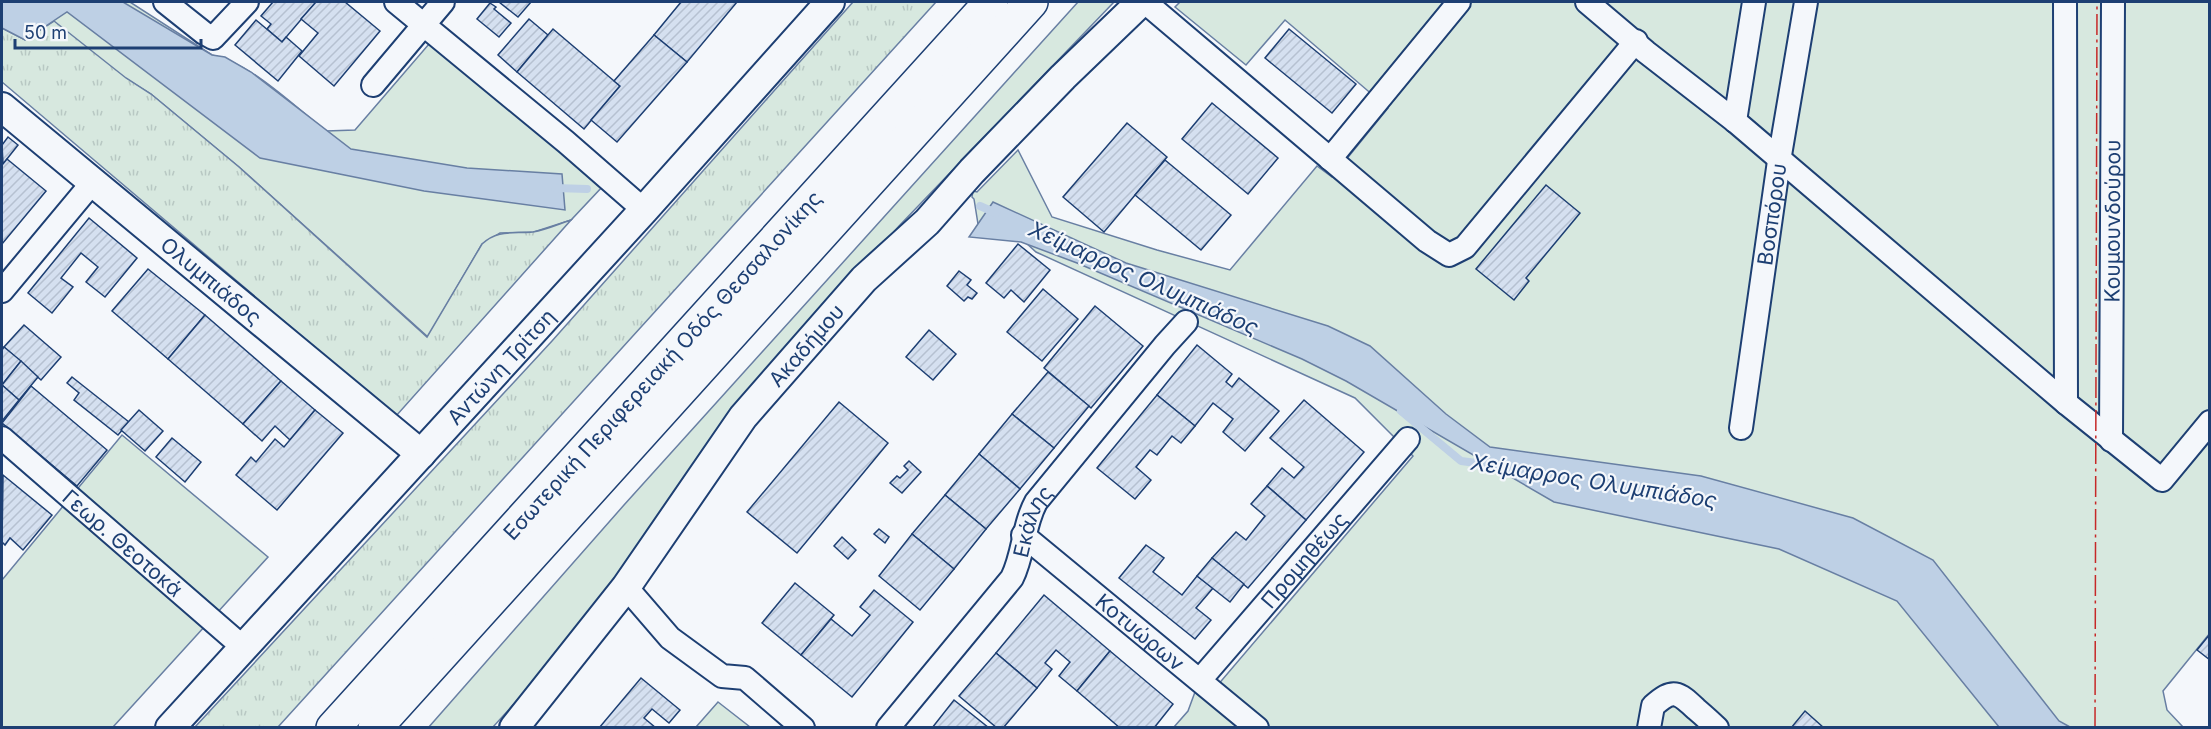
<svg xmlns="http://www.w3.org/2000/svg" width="2211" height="729" viewBox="0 0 2211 729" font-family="Inter,sans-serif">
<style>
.grass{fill:#d7e8df;stroke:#687fa3;stroke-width:1.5}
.park{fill:url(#park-tufts);stroke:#687fa3;stroke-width:1.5}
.water{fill:#bed0e5;stroke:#687fa3;stroke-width:1.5}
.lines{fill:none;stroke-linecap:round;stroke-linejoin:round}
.stream{stroke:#bed0e5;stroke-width:8}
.building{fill:url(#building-hatch);stroke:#1d3f73;stroke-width:1.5}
.minor-casing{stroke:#1d3f73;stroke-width:26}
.tertiary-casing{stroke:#1d3f73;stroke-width:32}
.trunk-casing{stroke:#1d3f73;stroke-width:36}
.minor{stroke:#f4f7fb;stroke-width:22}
.tertiary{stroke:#f4f7fb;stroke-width:28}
.trunk{stroke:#f4f7fb;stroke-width:33}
.power{stroke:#c62828;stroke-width:1.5;stroke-dasharray:21 4.5 3 4.5;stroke-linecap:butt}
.labels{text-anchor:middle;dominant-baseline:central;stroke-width:4.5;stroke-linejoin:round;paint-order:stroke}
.street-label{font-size:21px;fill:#1d3f73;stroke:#f4f7fb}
.water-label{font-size:22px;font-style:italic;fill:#1d3f73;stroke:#f4f7fb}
</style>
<defs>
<pattern id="park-tufts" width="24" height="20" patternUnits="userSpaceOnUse" patternTransform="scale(1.5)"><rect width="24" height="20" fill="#d7e8df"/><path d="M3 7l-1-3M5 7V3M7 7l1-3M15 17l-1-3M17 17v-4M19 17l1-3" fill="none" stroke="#b8c8c3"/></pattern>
<pattern id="building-hatch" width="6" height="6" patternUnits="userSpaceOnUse" patternTransform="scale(1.5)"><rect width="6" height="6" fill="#d5e0f0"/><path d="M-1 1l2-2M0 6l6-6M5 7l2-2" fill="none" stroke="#b6c1d1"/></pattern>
</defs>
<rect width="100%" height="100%" fill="#f4f7fb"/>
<g class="grass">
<path d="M2,2h128l82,53c39,8 83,52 114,76l29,-1 74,-86 174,142 -32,34 -37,12 -34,1 -18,11 -54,93 -189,-170 -88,-73z"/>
<path d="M1078,2h36l-215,224 -134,152 -129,175 -104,131 -39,43 -65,1 196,-223z"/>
<path d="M1180,2h1028l2,1v630l-47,58 4,19 16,17h-1009l14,-16 7,-19 10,8 208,-244 -58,-58 -319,-146 -11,-10 -47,-18 -4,-25 -2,-2 1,-6 4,1 41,-42 34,67 105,33 73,20 87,-104 15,11 56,-69 -103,-88 -39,45 -71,-58z"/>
<path d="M122,435l146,122 -155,170 -111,1v-148z"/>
<path d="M718,702l32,25h-54z"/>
</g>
<g class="park">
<path d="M853,2h83l-658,725h-83l357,-386z"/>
<path d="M54,21l72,57 25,16 88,73 188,170 55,-93c16,-15 31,-10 51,-12 13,-2 26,-8 38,-12l-175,196 -394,-334v-54l23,12z"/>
</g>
<g class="water">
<path d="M2,2h121l89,53 13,2 26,15 100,77 116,19 95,6 3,36 -141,-19 -164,-33 -193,-146 -42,28 -23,-12z"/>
<path d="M993,202l133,61 202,63 42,20 76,68 44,33 211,29 152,42 80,42 126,161 11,6h-71l-102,-126 -118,-52 -225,-47 -208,-121 -44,-22 -225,-96 -56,-21 -52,-5z"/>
</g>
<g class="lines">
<g class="stream">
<path d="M555,188l32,1"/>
<path d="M980,206l16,7"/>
<path d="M1401,411l60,50 38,5"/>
</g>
</g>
<g class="building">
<path d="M273,2h43l-34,40 -15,-13 4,-5 -10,-8z"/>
<path d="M316,2h29l35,29 -46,55 -35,-30 19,-23 -17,-14z"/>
<path d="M499,2h32l-13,15z"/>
<path d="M681,2h56l-50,60 -33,-27z"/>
<path d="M490,3l6,4 -2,2 17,14 -12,14 -22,-18z"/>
<path d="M529,19l19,16 -31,37 -19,-17z"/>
<path d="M256,20l26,22 4,-5 16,14 -24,30 -43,-36z"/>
<path d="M553,29l67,57 -36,43 -67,-57z"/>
<path d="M1289,29l67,55 -24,29 -67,-55z"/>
<path d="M654,35l33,27 -70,80 -26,-22 29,-34 -6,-5z"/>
<path d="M1212,103l66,55 -30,36 -66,-55z"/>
<path d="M1127,123l40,34 -63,75 -41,-35z"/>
<path d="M8,137l10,8 -15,19 -1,-19z"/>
<path d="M7,159l39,32 -44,53v-81l1,1z"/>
<path d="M1165,160l66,55 -30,35 -66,-55z"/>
<path d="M1546,185l34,28 -54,65 3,3 -15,19 -38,-31z"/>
<path d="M89,218l48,40 -32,39 -19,-15 12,-15 -17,-14 -20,25 12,9 -21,26 -24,-20z"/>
<path d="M1018,244l32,26 -26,32 -13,-12 -7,8 -18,-15z"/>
<path d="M148,269l57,46 -37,44 -56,-48z"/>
<path d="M959,271l12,9 -4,5 10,8 -5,6 -4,-2 -4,4 -17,-15z"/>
<path d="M1043,289l35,30 -36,42 -35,-29z"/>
<path d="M1095,306l48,40 -52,62 -47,-40z"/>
<path d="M205,315l76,66 -38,43 -75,-65z"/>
<path d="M24,325l37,32 -20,23 -37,-33z"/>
<path d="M929,330l27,24 -23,26 -27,-23z"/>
<path d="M1197,345l35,29 -6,8 6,5 7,-9 40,33 -34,40 -22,-19 10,-13 -20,-16 -18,23 -38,-31z"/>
<path d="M4,347l17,14 -19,24v-35z"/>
<path d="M21,361l17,16 -19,23 -17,-15z"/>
<path d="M1048,372l41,34 -35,42 -42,-34z"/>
<path d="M72,377l57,45 -11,13 -44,-35 5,-7 -12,-10z"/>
<path d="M281,381l34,29 -25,30 -15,-14 -13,15 -19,-17z"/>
<path d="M2,385l17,15 -17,21z"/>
<path d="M31,386l76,64 -30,36 -75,-63z"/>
<path d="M1157,395l38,31 -14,17 -9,-7 -15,19 -7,-5 -14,17 15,13 -16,19 -38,-31z"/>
<path d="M1304,400l60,52 -58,68 -39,-34 15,-18 12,10 10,-11 -34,-29z"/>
<path d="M839,402l49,41 -91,110 -50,-41z"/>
<path d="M139,410l24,21 -18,20 -24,-21z"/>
<path d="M315,410l28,23 -66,77 -41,-35 15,-18 5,5 19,-23 9,8z"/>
<path d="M1012,414l42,34 -34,41 -41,-35z"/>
<path d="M172,438l29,24 -16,20 -29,-25z"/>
<path d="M979,454l41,35 -34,40 -41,-34z"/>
<path d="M909,461l12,11 -19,21 -12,-10 7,-7 3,2 8,-8 -4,-4z"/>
<path d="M3,475l49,40 -29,35 -13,-12 -5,7 -3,-3z"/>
<path d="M1267,486l39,34 -58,68 -36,-30 24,-26 10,8 19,-24 -14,-12z"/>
<path d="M945,495l41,34 -32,40 -42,-35z"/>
<path d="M879,529l10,8 -4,6 -11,-9z"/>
<path d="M912,534l42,35 -34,41 -41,-34z"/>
<path d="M842,537l14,13 -8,9 -14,-13z"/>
<path d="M1146,545l18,13 -11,14 29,23 15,-19 16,12 -17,20 15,12 -16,19 -76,-61z"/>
<path d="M1212,558l32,26 -14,18 -33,-26z"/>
<path d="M795,583l39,32 -33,40 -39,-32z"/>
<path d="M874,590l39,32 -61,75 -51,-42 30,-36 21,17 18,-21 -10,-8z"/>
<path d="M1044,595l66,56 -33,40 -18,-15 11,-14 -14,-12 -11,13 7,6 -15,19 -41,-35z"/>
<path d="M2210,634v26l-13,-10z"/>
<path d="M1110,651l63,53 -19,24h-34l-43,-37z"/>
<path d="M996,653l41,35 -34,40h-6l-38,-32z"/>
<path d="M641,678l39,32 -11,13 -17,-14 -8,9 12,10h-57z"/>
<path d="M954,700l35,28h-57z"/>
<path d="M1805,711l19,17h-33z"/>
</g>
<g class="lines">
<g class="minor-casing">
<g id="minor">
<path d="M165,2l39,31 9,5 34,-36"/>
<path d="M396,2l170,140 78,68"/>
<path d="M1145,2l282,239 22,14 16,-8 171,-206"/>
<path d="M1587,2l59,50 89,69 331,282 96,77 48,-58"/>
<path d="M2065,2l1,401"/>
<path d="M373,85l70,-83"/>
<path d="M1735,121l19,-119"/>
<path d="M1330,159l129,-157"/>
<path d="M2,291l90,-108"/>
<path id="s1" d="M1741,428l38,-267 27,-159"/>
<path id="s2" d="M2,438l242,210"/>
<path id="s3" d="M2111,440l2,-438"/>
<path id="s4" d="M1023,535l234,193"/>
<path d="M626,587l44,51 52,38 23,2 58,50"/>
<path id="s5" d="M1200,680l208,-241"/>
<path id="s6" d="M888,728l124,-150c12,-24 11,-52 24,-76l129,-157 21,-23"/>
<path d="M1649,728l4,-22c20,-18 25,-14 43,3 7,6 14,12 21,19"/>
</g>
</g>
<g class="tertiary-casing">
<g id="tertiary">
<path id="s7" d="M2,107l419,347"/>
<path id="s8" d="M170,728l474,-518 186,-208"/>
<path id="s9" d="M514,728l112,-141 117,-170 121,-138 63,-57 45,-51 91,-94 78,-75"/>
</g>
</g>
<g class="trunk-casing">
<g id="trunk">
<path id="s10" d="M333,728l658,-726"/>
<path d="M375,728l656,-726"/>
</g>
</g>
<use href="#minor" class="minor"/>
<use href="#tertiary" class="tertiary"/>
<use href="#trunk" class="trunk"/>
<path class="power" d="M2095,728l2,-726"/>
</g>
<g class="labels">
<g class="street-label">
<text stroke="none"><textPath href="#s1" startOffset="216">Βοσπόρου</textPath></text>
<text stroke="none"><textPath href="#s3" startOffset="219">Κουμουνδούρου</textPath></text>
<text stroke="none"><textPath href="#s7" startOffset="272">Ολυμπιάδος</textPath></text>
<text stroke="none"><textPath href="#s9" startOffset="482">Ακαδήμου</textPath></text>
<text stroke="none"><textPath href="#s10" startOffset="490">Εσωτερική Περιφερειακή Οδός Θεσσαλονίκης</textPath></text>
<text stroke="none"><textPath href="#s8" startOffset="490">Αντώνη Τρίτση</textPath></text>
<text stroke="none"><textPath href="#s6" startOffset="255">Εκάλης</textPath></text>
<text stroke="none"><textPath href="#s2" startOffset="160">Γεωρ. Θεοτοκά</textPath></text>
<text stroke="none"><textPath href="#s5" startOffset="159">Προμηθέως</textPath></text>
<text stroke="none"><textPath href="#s4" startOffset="152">Κοτυώρων</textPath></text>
</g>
<g class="water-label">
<text transform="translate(1144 278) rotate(24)">Χείμαρρος Ολυμπιάδος</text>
<text transform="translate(1594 481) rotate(9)">Χείμαρρος Ολυμπιάδος</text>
</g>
</g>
<rect width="2211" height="729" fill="none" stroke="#1d3f73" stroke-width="6"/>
<path d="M15 39v9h186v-9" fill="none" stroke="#1d3f73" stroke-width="3"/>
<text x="24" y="39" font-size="18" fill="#1d3f73" stroke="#f4f7fb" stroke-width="4.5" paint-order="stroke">50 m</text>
</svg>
